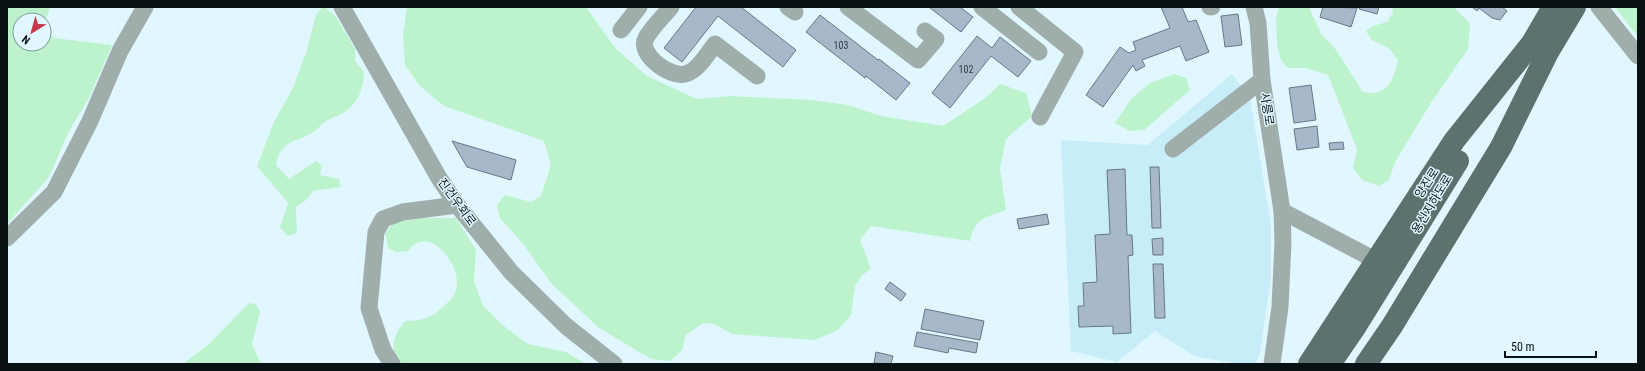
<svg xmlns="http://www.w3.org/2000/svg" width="1645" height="371" viewBox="0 0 1645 371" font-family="'Roboto Condensed','Noto Sans KR',sans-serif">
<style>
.built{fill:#c7edf9}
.green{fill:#bcf3cd}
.building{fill:#a7b8cb;stroke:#677789}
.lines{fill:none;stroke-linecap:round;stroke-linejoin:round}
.minor{stroke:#9fadab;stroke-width:17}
.major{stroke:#5b726f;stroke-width:22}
.labels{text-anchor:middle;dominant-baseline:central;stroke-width:3;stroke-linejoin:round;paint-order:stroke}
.number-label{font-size:10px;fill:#303c42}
.street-label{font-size:12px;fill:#081215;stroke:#e0f7ff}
</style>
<rect width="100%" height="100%" fill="#e0f7ff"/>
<path class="built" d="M1232,74l18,24 21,127v52l-11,76 -5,11h-18l-43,-8 -39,-25 -38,31 -46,-11 -10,-211 87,5z"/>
<g class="green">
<path d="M7,7h43l-6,19v-6h-24v24h24v-14l10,8 58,7 -23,53 -20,33 -20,46 -42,47z"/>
<path d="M322,7h3l11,10 19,32v12l9,11c-1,17 -5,31 -21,41 -5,3 -12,5 -17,8 -4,2 -7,7 -11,10 -18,12 -35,8 -39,34l13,14 27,-18 6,5 -2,9 19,4 2,8 -28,4 -7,9 -10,7 1,26 -10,3 -7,-9 8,-24 -31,-37 17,-44 19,-34 13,-35 10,-38z"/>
<path d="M407,7h179l30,42 31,27 50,23 33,-3 81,4 37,5 33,11 62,10 41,-27 16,-15 26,9 6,23 -26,23 -6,30 6,41c-21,8 -31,7 -36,31l-99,-15 -11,14 11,29 -9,6 -7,11 -4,29 -13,15 -23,10 -83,-6 -18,-10 -11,-1 -17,12 -4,15 -12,11 -19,-2 -52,-31 -48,-45 -27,-38 -24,-27 -3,-13 8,-10 26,7 10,-6 10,-31 -7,-24 -100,-35 -24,-20 -15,-21 -2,-30z"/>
<path d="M1279,7h30l12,27 13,13 29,45c24,5 30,-11 35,-31l-8,-12 -18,-9 -6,-9 7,-5 14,-4 6,-10 -1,-5h62l16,17 -2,25 -36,52 -37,61 -6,18 -10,6 -17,-6 -9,-12 4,-19 -29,-74 -22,-7h-18l-7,-8 -4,-15 -1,-27z"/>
<path d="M1615,7h23v30z"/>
<path d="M1174,74l12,4 4,12 -46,40 -14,1 -15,-8 17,-25 18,-15z"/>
<path d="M421,218h35l20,32 -2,31 9,25 22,21 23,17 38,8 20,12h-187c-10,-16 -5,-30 6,-43 17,0 27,-3 39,-15 3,-3 8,-7 10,-11 14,-22 -23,-75 -46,-44l-12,1 -8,-4 -3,-15 8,-10z"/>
<path d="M249,303l7,1 4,8 -8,32 9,20h-78l26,-20z"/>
</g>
<g class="building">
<path d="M696,7h45l55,43 -13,17 -65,-51 -36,46 -18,-14z"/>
<path d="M929,7h31l13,10 -12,15z"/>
<path d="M1161,7h21l6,15 8,-2 13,32 -23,9 -6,-15 -38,14 3,6 -9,5 -3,-6 -30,42 -17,-12 34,-48 9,6 7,-3 -3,-8 37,-14z"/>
<path d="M1323,7l34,1 -6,19 -31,-10z"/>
<path d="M1360,7h19l-2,7 -18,-5z"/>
<path d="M1472,7h30l5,4 -7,9 -8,-2 -13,-10 -2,3z"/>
<path d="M1238,14l4,31 -17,2 -4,-31z"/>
<path d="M820,15l58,45 1,-1 31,24 -14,17 -30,-24 -1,2 -59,-46z"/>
<path d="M977,36l15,12 8,-11 31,24 -13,16 -27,-21 -41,52 -18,-15z"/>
<path d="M1311,85l5,35 -22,3 -5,-35z"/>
<path d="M1317,126l2,21 -22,3 -3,-21z"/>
<path d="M452,141l64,19 -5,20 -44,-13z"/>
<path d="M1343,142l1,7 -14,1 -1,-7z"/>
<path d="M1150,167h9l2,61h-9z"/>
<path d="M1125,169l2,66h5l1,20 -5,1 3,77 -18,1v-8l-34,1 -1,-21h6l-1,-23 14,-1 -2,-47 15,-1 -3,-64z"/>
<path d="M1047,214l2,10 -30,5 -2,-10z"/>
<path d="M1163,238v17h-10l-1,-16z"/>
<path d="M1153,264h10l2,54h-10z"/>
<path d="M890,282l16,12 -5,7 -16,-12z"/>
<path d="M925,309l59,12 -4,19 -59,-11z"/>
<path d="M917,332l61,11 -2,10 -27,-5 -1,5 -34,-7z"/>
<path d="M876,352l17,4 -2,8 -17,-1z"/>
</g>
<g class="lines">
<g class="minor">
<path d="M342,7l97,171 18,27 54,67 55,54 48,38"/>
<path d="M671,7c-8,10 -19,20 -25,31 -9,16 24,40 39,36 13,-3 22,-20 30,-30l42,32"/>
<path d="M788,7l7,5"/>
<path d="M848,7l70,53 18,-21 -11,-8"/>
<path d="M982,7l57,45"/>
<path d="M1019,7l56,45 -35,65"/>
<path d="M1210,7h2"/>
<path d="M1254,7l4,16 4,57 20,131 1,31 -3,65 -8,57"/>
<path d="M1599,7l39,49"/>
<path d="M621,30l18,-23"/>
<path d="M1173,149l89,-69"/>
<path d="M1282,211l93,49"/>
<path d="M7,238l47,-46 36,-71 30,-70 25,-44"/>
<path d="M392,364l-9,-14 -14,-42 7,-76 7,-13 20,-7 54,-7"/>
</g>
<g class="major">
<path d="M1309,364l145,-223 78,-98 21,-36"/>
<path d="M1330,364l26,-38 102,-165"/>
<path d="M1366,364l26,-38 109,-179 47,-95 27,-45"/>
</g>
</g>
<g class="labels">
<g class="number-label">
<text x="841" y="45">103</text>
<text x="966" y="69">102</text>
</g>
<g class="street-label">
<text transform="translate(1267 109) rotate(81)">사릉로</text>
<text transform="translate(1427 183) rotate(-57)">양진로</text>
<text transform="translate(457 202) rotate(54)">진건우회로</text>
<text transform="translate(1432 204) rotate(-59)">용신지하도로</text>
</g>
</g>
<rect width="1645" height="371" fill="none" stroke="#081215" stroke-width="16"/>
<g transform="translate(32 32) rotate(217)"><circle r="19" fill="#e0f7ff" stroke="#8a9ba1"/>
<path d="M0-3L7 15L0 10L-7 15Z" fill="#c73749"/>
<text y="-6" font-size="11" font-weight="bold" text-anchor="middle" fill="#081215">N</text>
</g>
<path d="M1505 351v6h91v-6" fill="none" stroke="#081215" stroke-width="2"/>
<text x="1511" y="351" font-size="12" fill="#081215" stroke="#e0f7ff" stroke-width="3" paint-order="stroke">50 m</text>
</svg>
